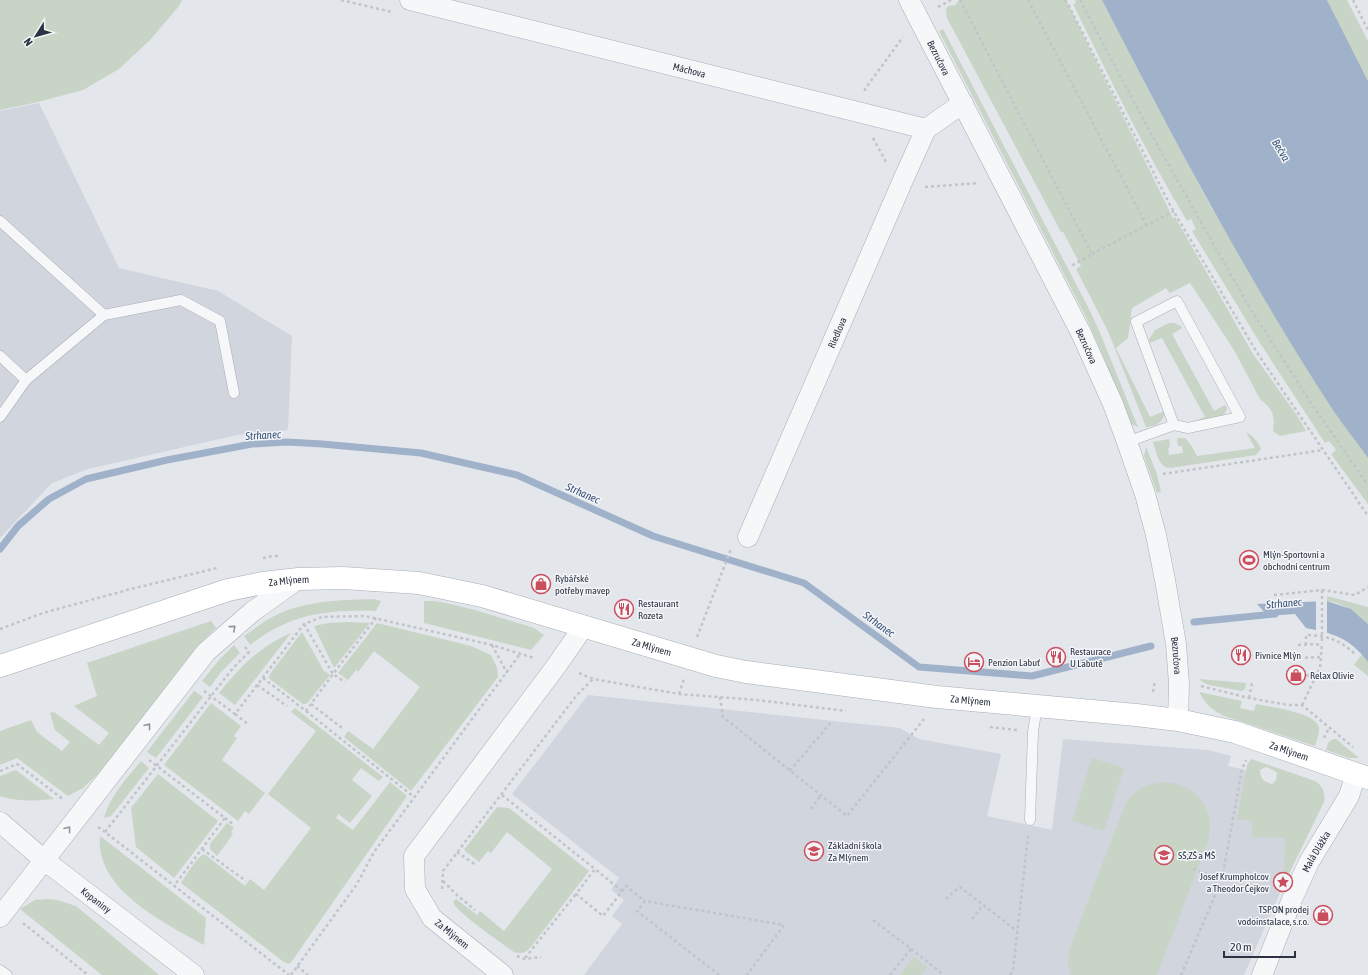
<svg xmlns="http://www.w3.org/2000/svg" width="1368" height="975" viewBox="0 0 1368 975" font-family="'Asap Condensed',sans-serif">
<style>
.built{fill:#d1d5dd}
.green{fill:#c8d4c5;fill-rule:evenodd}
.water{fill:#a0b2c9}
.pier{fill:#e3e6eb}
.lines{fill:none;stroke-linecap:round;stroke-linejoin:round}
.stream{stroke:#a0b2c9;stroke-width:7}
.lane-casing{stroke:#a8adb5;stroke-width:11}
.street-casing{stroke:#a8adb5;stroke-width:21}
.secondary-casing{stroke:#a8adb5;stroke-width:23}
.path{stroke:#c1c4c9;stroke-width:2.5;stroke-dasharray:3 3;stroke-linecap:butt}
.lane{stroke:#f6f7f9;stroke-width:10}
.street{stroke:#f6f7f9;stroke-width:20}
.secondary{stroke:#fff;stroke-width:22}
.path-bridge{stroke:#c1c4c9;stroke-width:2.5;stroke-dasharray:3 3;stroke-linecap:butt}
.oneway{stroke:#90959e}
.labels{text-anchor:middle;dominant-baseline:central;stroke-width:3;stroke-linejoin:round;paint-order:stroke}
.street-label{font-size:10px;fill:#2b3342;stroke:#f3f5f8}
.poi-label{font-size:10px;fill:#2b3342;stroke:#f3f5f8;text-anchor:start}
.water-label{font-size:11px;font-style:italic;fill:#375075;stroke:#f3f5f8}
</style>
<rect width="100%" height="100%" fill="#e3e6eb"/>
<g class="built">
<path d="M39,103l80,165 99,23 74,45 -4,94 -51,5 -149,34 -36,14 -52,55v-427z"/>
<path d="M588,695l312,33 19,11 82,15 -14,62 65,14 11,-91 145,11 23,6 -3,10 18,4 -6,50 12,1 33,17 -2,48 -39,89h-660l38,-51 -10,-8 12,-16 -13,-10 8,-12 -107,-84z"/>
</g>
<g class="green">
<path d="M0,0h182l-3,6 -29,34 -31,29 -36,21 -45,12 -38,8z"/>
<path d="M959,0h107l107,218 2,-1 78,137 45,63 8,14 -26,5 -7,-5 1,-10 -2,-9 -5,-7 -7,-6 -26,-49 -44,-67 -20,10 -4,-5 -34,20 -4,30 -12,10 34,69 15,-6c-2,11 -7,15 -19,16l-38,-96 -32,-62 5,-3 -18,-34h-2l-114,-214 -1,-9 2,-3 7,-1z"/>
<path d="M1075,0h27l44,85 63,118 123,205 36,50v46l-37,-50 5,-4 -7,-9 -4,2 -65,-100 -68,-112 4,-2 -5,-10 -4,2c-42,-70 -78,-144 -114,-217l3,-1z"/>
<path d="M1327,0h20l21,41v40z"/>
<path d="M943,29l145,278 10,21 40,99 -7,-3 -2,-2 -25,-64 -18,-41 -147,-286z"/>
<path d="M1169,323h5l7,3 1,2 -10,6 42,77 11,-6 2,3c-2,12 -20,13 -30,16l-2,-3 10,-4 -43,-79 -12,5 -1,-4 6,-9z"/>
<path d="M1246,432c7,4 12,10 15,17l-5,6 -86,13c-12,-1 -14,-17 -17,-26l16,-3 1,8 -2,1 1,7 14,-2 -1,-7h-4l-1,-8h8l6,7 6,11 58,-8z"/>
<path d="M1146,447l11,27 4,18 -4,1 -13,-37z"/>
<path d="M1327,596l41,11v17c-12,-12 -24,-21 -41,-23z"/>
<path d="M373,599l8,2 -5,10c-50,-1 -84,2 -126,34l-6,-9c8,-5 15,-11 23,-16 31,-19 71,-20 106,-21z"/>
<path d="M424,601h10l17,3 24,6 59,18 10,7 -13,15 -107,-27z"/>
<path d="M211,621l5,7 -18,17 -100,129 -15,14 -15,8 -51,-38 -17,7v-34l31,-11 6,12 25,19 8,-9 -15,-12 -5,-17 4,-1 45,33 10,-12 -35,-27 23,-10 -10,-33z"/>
<path d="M348,622l22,1 -36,45 -20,-42 14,-3z"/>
<path d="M377,623l94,23 20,9 6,12 1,10 -87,114 -67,-54 4,-6 25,18 47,-62 -46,-36 -16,21 -2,-2 -8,10 -10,-7z"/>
<path d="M302,632l22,39 6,4 -21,26 -3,3h-3l-32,-24 -2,-2 1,-4z"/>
<path d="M291,633l-56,72 -16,-12c22,-27 40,-46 72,-60z"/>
<path d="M234,645l6,8 -19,19 -11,15 -8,-6 17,-21z"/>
<path d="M1362,654l6,8v14l-14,-11z"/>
<path d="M1199,679l47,4 -1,6 -3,2 -33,-6 -5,-2z"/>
<path d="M194,691l9,6 -47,61 -9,-6z"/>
<path d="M1199,692l43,9 -2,7 14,3 2,-7c14,3 55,8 62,21 3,7 -1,14 -3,21l-91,-30c-13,-7 -18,-11 -25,-24z"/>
<path d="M211,703l30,23 -7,10 3,2 -15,22 43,33 -16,21 -4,-3 -7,10 -74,-56z"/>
<path d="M295,708l88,69 -4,4 -18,-13 -9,12 20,16 -22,27 -12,-9 -2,4 17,12 37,-48 17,14 -115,165 -3,3 -5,-2 -103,-79c4,-6 15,-24 20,-27 2,-2 4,-1 6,0l38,30 5,-7 14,11 47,-62 -43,-34 48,-63 -25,-19z"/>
<path d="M1333,739h3l23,19h-10l-23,-8 2,-7z"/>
<path d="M1092,758l32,10 -20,63 -32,-10z"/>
<path d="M1251,759l64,22c7,4 11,12 9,21l-41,84 2,-48 -33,-1v-16l-15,-1 10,-55zM1266,767l7,3 4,3 -1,7 -4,4c-8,-2 -12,-5 -12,-14z"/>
<path d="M141,761l8,7 -38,48 -7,2c6,-22 23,-40 37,-57z"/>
<path d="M16,770l38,29c-18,2 -37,3 -54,-3v-20z"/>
<path d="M158,774l60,47 -44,57 -38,-31 -5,-39z"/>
<path d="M1163,782c6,1 13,1 19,4 22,8 33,33 26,55l-51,134h-86l-3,-12 1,-13 57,-147c8,-14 22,-19 37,-21z"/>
<path d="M497,807l12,1 80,63 -59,77c-5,5 -8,6 -16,4 -10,-7 -59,-41 -61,-50l3,-3 21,16 3,-4 24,20 48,-62 -45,-37 -16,21 -3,-2 -9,11 -15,-12z"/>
<path d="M227,823l7,5 -3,4 2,2 -16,22 -7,-7v-5z"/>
<path d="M100,836l106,82 -2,27c-39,-22 -109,-55 -104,-109z"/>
<path d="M47,899l10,1 19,6 83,69h-57l-82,-66 15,-9z"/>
<path d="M914,957l13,10 -6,8h-21z"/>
</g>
<g class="water">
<path d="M1102,0h225l41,81v377c-12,-17 -26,-34 -37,-51 -85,-131 -158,-269 -229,-407z"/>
<path d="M1327,601l24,8 17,15v38c-18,-24 -35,-29 -62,-34l-11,-14 -27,2 -11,-12z"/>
</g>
<path class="pier" d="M1316,599h11v35l-11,-2z"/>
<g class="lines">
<g class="stream">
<path d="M0,549l18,-23 31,-27 37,-20 81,-19 85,-16 35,-2 35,2 99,9 96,22 136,61 151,47 115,84 113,9 119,-30"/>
<path d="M1194,622l81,-8"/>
</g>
<g class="lane-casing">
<g id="lane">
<path d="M0,221l104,94"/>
<path d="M0,356l26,24"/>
<path d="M0,417l26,-37 78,-65 77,-15 39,21 14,72"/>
<path d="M1127,442l47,-17 14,3 52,-11 -63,-116 -41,21 38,103"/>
<path d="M1030,820l3,-88 4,-26"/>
<path d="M0,970l7,5"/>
</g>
</g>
<g class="street-casing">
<g id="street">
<path id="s1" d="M410,0l516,129 37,-26"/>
<path id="s2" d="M909,0l172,333 32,71 14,38 18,52 11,41 9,45 11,64 3,40 -1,36"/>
<path id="s3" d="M748,537l155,-357 23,-51"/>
<path id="s4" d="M0,822l44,38 150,115"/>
<path d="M0,917l206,-265 46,-40 46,-33"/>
<path d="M503,975l-71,-57 -17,-29 -1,-33 143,-191 27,-39"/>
<path id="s5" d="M1262,975l31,-78 16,-35 40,-66 7,-22"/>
</g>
</g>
<g class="secondary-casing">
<g id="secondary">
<path id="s6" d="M0,666l228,-76 35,-7 35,-4 45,-1 76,5 63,13 234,70 30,6 191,25 199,18 42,5 57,12 133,46"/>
</g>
</g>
<g class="path">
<path d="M341,0l51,12"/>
<path d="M960,0l132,254 -21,12"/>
<path d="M1028,0l119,226"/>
<path d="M1065,0l3,4 102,201 86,146 112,165"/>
<path d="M1080,0l70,132 97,171 64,100 57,82"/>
<path d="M1353,0l15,30"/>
<path d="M938,7l13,-7"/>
<path d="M865,91v-2l38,-52"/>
<path d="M873,138l13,24"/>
<path d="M925,187l54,-4"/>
<path d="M1092,254l82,-43"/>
<path d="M1163,474l160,-24"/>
<path d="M263,558l10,-2h8"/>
<path d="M1274,595l48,-5 33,5 13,-8"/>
<path d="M304,624l29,50 43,-56"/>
<path d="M0,629l43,-16 88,-24 86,-21"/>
<path d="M697,637l34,-88"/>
<path d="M492,645l15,28"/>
<path d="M1298,645l17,-1 6,1"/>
<path d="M1306,645v-10c23,1 32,4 49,19"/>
<path d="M245,647l4,5 -16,16 -128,164 184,143"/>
<path d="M1299,658l21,-1"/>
<path d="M579,673l14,6 86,15 78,6 89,11"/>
<path d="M1300,675l16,1"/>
<path d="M263,678l43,33 27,-37 12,8"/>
<path d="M257,685l30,21"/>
<path d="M1201,686l48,12 39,7h14l51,42"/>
<path d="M204,691l31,23 69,-90 18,-7 43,-1 127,29 42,13"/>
<path d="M1153,692l2,-11"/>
<path d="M679,694l5,-15"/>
<path d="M720,697l3,20 124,99 77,-97"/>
<path d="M1249,698l3,-15"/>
<path d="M311,704l31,24"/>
<path d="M1302,705l18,-37 2,-25"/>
<path d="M306,711l108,86"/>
<path d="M235,714l13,10"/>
<path d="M990,727l27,3"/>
<path d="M1324,738l5,-10"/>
<path d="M149,760l76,58 -51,68"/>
<path d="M0,771l17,-7 47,36"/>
<path d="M790,771l42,-50"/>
<path d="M502,795l93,74"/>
<path d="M811,809l10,-14"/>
<path d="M225,818l9,7"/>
<path d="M98,827l7,5"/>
<path d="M202,849l44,32"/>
<path d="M457,852l19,13"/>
<path d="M1222,879l20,-110 4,-9"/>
<path d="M443,881l15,15 17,14"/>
<path d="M442,889l1,-18 133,-175 17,-17"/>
<path d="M622,891l-27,-22 -19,25 27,22 23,-30 19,15"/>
<path d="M946,899l5,-5 9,-7 57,44"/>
<path d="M972,919l11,-14"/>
<path d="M873,920l38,29 -21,26"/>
<path d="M23,923l65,52"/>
<path d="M911,949l33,26"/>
<path d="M517,956l7,3 17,-2"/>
<path d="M525,958l51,-64"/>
<path d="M297,966l11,9"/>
<path d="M291,975l66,-91 17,-32 146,-198"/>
<path d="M719,975l-82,-64 8,-10 139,24 -37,50"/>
<path d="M1010,975l3,-5 15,-134"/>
<path d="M1181,975l41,-96 -30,-10"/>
</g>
<use href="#lane" class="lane"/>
<use href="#street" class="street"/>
<use href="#secondary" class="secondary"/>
<path class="path-bridge" d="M1322,590v53"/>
</g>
<defs><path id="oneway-chevron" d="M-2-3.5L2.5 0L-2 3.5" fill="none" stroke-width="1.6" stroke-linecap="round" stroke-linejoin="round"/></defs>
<g class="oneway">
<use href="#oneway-chevron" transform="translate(233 628) rotate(-41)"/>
<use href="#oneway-chevron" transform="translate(148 726) rotate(-52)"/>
<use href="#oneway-chevron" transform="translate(68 829) rotate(-53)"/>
</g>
<defs>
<g id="stadium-ring" transform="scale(1)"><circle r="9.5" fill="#f3f5f8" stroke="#ca4e5b" stroke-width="1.5"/><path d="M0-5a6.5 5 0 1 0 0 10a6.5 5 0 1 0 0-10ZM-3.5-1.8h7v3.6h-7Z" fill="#ca4e5b"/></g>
<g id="shop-ring" transform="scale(1)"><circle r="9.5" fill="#f3f5f8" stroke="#ca4e5b" stroke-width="1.5"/><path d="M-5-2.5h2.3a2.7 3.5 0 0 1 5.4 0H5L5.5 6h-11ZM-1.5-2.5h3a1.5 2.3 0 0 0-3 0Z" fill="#ca4e5b"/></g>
<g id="restaurant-ring" transform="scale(1)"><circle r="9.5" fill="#f3f5f8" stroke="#ca4e5b" stroke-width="1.5"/><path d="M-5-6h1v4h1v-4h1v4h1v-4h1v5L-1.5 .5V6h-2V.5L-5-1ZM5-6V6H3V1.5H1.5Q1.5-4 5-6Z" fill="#ca4e5b"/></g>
<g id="hotel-ring" transform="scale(1)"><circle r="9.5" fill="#f3f5f8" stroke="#ca4e5b" stroke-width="1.5"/><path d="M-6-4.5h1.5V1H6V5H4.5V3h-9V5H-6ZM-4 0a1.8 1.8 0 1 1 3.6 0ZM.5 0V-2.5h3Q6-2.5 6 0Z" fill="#ca4e5b"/></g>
<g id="school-ring" transform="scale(1)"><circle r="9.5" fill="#f3f5f8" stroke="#ca4e5b" stroke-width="1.5"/><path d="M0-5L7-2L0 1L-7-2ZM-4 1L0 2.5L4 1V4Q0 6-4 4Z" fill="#ca4e5b"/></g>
<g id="sight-ring" transform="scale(1)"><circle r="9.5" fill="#f3f5f8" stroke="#ca4e5b" stroke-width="1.5"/><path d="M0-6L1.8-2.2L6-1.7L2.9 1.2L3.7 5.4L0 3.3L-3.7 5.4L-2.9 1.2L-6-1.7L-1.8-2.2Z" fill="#ca4e5b"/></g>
</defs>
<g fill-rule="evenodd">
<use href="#stadium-ring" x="1249" y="560"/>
<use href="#shop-ring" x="541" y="584"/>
<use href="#restaurant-ring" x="624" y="609"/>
<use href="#restaurant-ring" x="1241" y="655"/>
<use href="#restaurant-ring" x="1056" y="657"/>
<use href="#hotel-ring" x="974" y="662"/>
<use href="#shop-ring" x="1296" y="675"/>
<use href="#school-ring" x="814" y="851"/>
<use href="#school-ring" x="1164" y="855"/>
<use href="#sight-ring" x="1283" y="882"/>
<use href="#shop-ring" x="1323" y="915"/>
</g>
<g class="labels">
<g class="street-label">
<text stroke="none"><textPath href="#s2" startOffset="65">Bezručova</textPath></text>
<text stroke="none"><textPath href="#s1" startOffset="288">Máchova</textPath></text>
<text stroke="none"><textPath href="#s3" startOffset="223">Riedlova</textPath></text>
<text stroke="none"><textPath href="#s2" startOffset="389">Bezručova</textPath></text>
<text stroke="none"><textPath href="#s6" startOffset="302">Za Mlýnem</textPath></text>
<text stroke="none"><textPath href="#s6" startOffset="674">Za Mlýnem</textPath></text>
<text stroke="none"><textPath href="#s2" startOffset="713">Bezručova</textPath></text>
<text stroke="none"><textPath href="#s6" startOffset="998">Za Mlýnem</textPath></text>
<text stroke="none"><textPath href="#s6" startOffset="1322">Za Mlýnem</textPath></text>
<text stroke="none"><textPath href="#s5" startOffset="135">Malá Dlážka</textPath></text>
<text stroke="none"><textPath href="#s4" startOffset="124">Kopaniny</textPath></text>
<text transform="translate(452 934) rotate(39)">Za Mlýnem</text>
</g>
<g class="poi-label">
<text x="1263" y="554">Mlýn-Sportovní a<tspan x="1263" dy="12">obchodní centrum</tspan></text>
<text x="555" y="578">Rybářské<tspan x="555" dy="12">potřeby mavep</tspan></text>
<text x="638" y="603">Restaurant<tspan x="638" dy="12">Rozeta</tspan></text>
<text x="1070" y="651">Restaurace<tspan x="1070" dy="12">U Labutě</tspan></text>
<text x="1255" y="655">Pivnice Mlýn</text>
<text x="988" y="662">Penzion Labuť</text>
<text x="1310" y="675">Relax Olivie</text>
<text x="828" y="845">Základní škola<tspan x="828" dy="12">Za Mlýnem</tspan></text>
<text x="1178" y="855">SŠ,ZŠ a MŠ</text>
<text x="1269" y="876" text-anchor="end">Josef Krumpholcov<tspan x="1269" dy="12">a Theodor Čejkov</tspan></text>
<text x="1309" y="909" text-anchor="end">TSPON prodej<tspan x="1309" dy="12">vodoinstalace, s.r.o.</tspan></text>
</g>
<g class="water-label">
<text transform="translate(1281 150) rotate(59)">Bečva</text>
<text transform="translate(263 435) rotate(-3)">Strhanec</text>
<text transform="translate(583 493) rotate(24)">Strhanec</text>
<text transform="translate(1284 603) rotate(-5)">Strhanec</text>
<text transform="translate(879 624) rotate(36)">Strhanec</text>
</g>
</g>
<g transform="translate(36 36) rotate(233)" stroke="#f3f5f8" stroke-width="3" paint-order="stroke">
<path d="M0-3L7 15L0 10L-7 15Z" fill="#2b3342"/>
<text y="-6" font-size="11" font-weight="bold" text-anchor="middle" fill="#2b3342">N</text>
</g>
<path d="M1224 951v6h71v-6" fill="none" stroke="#2b3342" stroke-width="2"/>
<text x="1230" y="951" font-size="12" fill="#2b3342" stroke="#f3f5f8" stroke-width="3" paint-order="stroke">20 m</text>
</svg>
